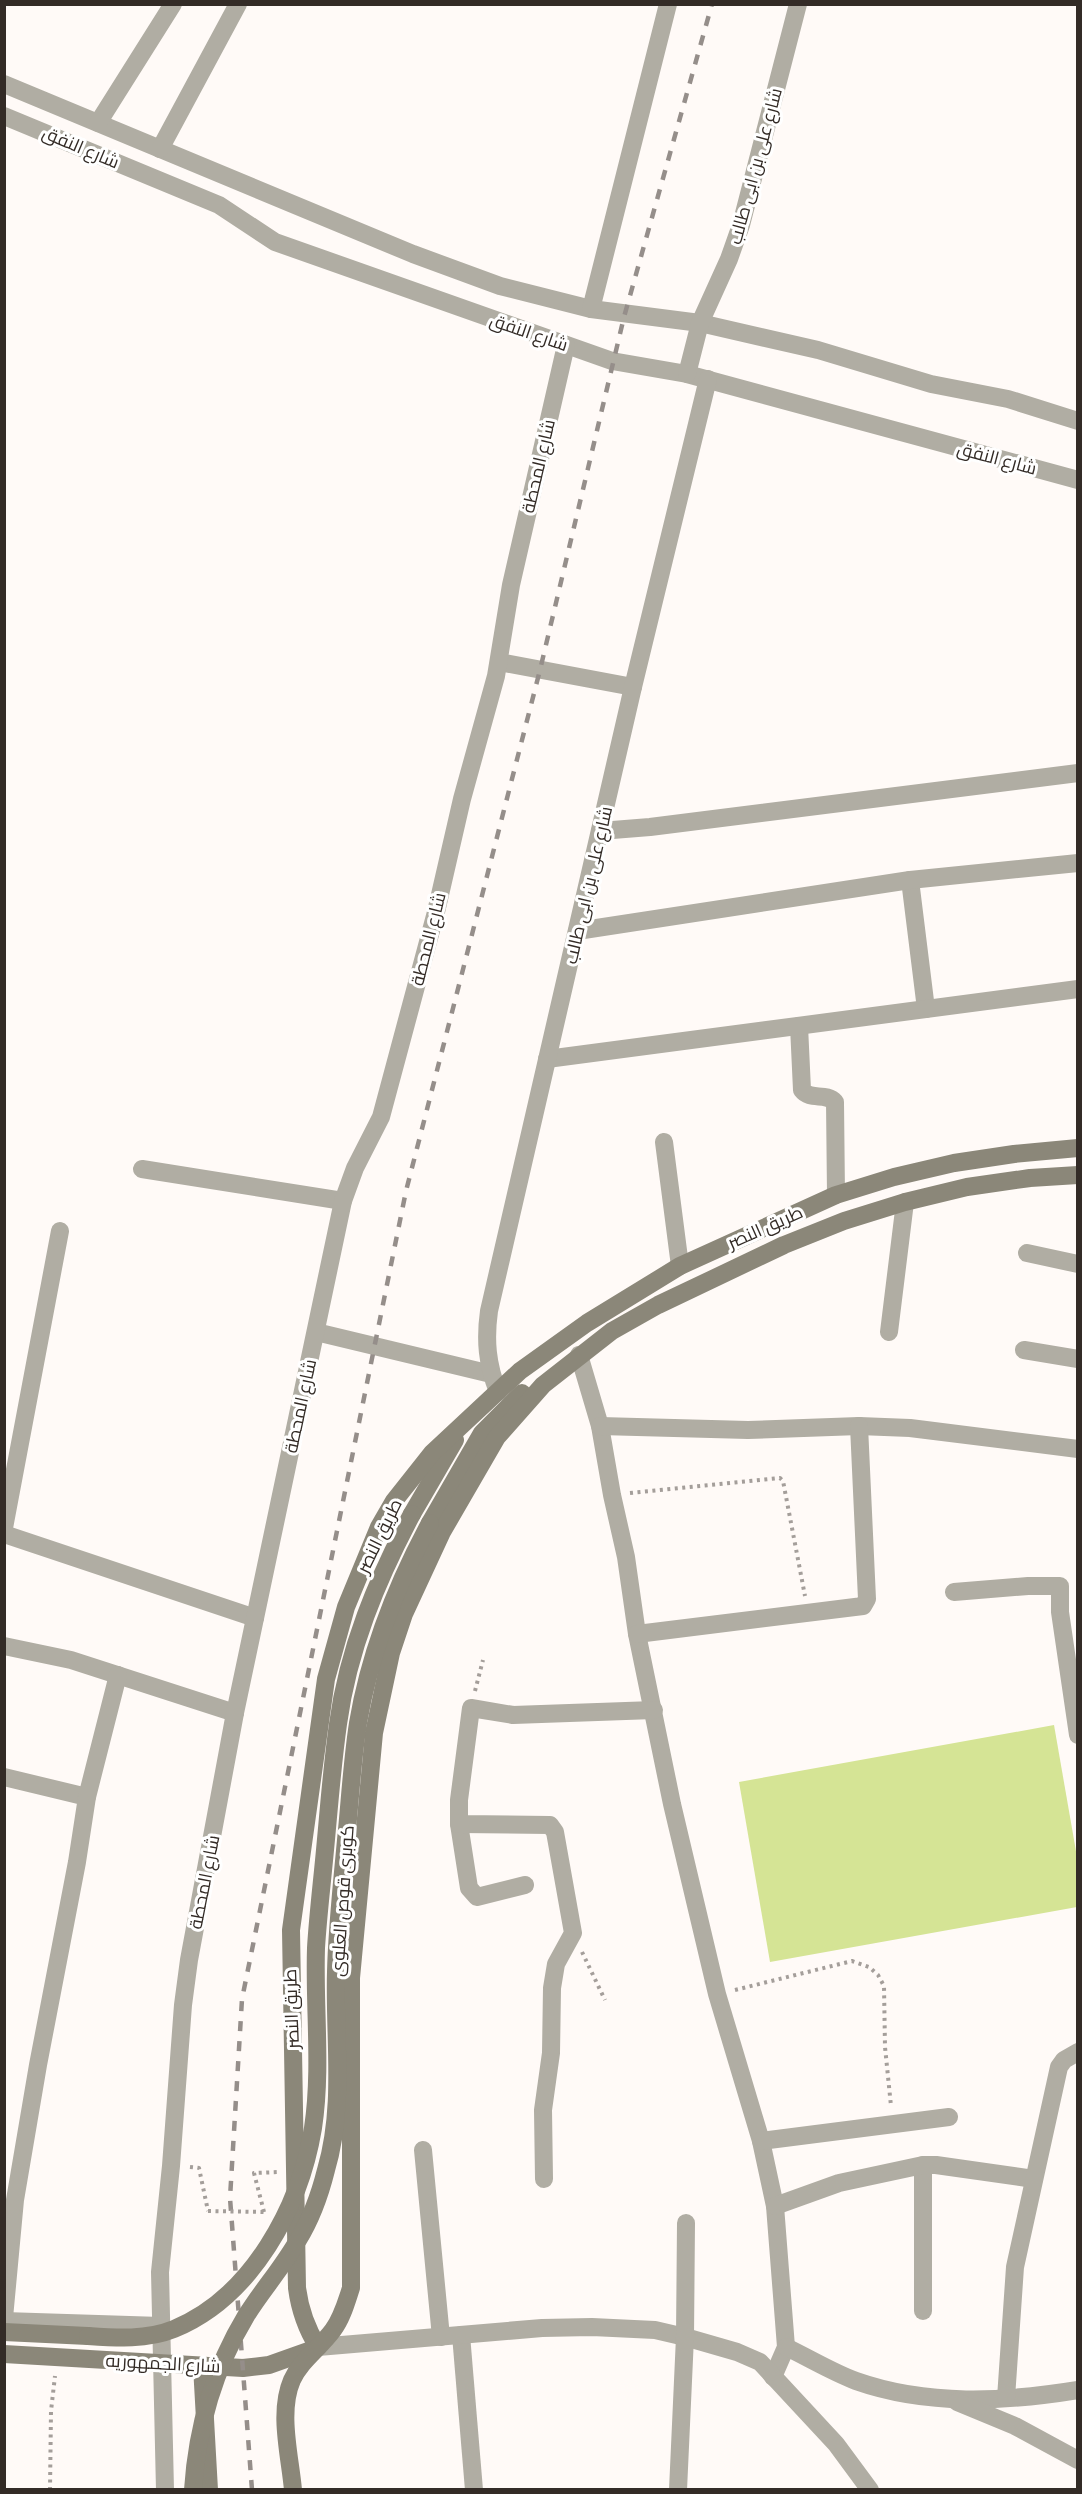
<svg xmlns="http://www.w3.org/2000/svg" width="1082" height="2494" viewBox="0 0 1082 2494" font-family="'PT Sans Narrow',Cairo,sans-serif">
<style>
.green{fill:#d5e495}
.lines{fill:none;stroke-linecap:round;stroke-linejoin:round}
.path{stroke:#a49e9a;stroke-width:4;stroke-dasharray:3 4.5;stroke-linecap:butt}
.street{stroke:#b0ada3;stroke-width:18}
.secondary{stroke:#8b8779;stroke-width:18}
.rail{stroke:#958e8a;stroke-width:4.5;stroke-dasharray:10 10;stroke-linecap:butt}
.path-bridge{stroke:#a49e9a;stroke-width:4;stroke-dasharray:3 4.5;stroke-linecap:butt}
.secondary-bridge{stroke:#8b8779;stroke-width:18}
.labels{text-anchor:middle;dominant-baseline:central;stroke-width:6;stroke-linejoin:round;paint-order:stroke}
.street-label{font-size:18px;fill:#332b26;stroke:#fff}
</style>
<rect width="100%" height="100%" fill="#fffaf7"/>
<path class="green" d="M1054,1725l23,132v50l-307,55 -31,-180z"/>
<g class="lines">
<g class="path">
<path d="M630,1493l150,-15 3,3 22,115"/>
<path d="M475,1691l8,-31"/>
<path d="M582,1952l23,48"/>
<path d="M735,1990l117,-29 17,6 9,8 6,11 1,61 6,59"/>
<path d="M190,2167l9,1 9,43"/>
<path d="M264,2212l-10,-39 25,-1"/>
<path d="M50,2490l1,-79 4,-35"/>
</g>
<g class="street">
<path d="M4,84l409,170 87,32 91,23 109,14 118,27 113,34 77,15 70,22"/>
<path d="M4,116l215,89 56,37 337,119 75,13 391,106"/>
<path d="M98,123l75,-119"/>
<path d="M160,149l78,-145"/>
<path d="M591,309l77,-305"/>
<path d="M687,374l13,-51 29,-64 12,-34 57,-221"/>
<path d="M499,662l134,25"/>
<path d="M600,831l50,-4 428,-54"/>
<path d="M910,880l16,129"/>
<path d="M577,931l333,-51 168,-17"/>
<path d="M799,1026l3,64c8,11 24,2 33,12l1,93"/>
<path d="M547,1059l531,-70"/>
<path d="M664,1142l16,124"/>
<path d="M142,1169l201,32"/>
<path d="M1027,1253l51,11"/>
<path d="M316,1332l175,42"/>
<path d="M889,1332l16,-130"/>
<path d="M1024,1350l54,9"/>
<path d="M579,1355l21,71 12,69 14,62 11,77 35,170 45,190 44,147 14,65 11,141 -13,30"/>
<path d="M498,1392c-11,-28 -13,-52 -9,-81l144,-624 75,-308"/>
<path d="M600,1426l148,4 111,-4 51,2 168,21"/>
<path d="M4,1528l56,-297"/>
<path d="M4,1534l251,84"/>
<path d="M954,1592l74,-6h32v26l18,123"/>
<path d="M637,1634l226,-28 4,-7 -8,-173"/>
<path d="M4,1646l67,14 164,53"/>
<path d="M4,1777l83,20"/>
<path d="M459,1824l10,64 8,9 48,-12"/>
<path d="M761,2141l188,-24"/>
<path d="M423,2150l18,187"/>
<path d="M923,2165v146"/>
<path d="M544,2179l-1,-69 8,-57 1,-65 4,-24 17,-31 -18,-101 -5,-7 -91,-1v-24l12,-92 42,7 141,-5"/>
<path d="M775,2206l64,-23 84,-18h13l98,14"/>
<path d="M4,2318l11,-118 23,-135 39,-203 10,-65 31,-122"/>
<path d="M4,2321l157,5"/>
<path d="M461,2335l13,155"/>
<path d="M318,2347l224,-19 50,-1 63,3 30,7 52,15 23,10 76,82 34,46"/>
<path d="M786,2347c23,11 46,25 70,34 71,25 148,21 222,9"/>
<path d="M1006,2398l9,-131 44,-200 5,-7 14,-8"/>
<path d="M957,2402l58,24 63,34"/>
<path d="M165,2490l-5,-218 11,-106 12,-161 6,-45 46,-247 108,-512 12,-33 26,-51 55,-205 26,-113 34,-123 15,-91 55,-240"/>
<path d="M678,2490l7,-153 1,-114"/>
</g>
<g class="secondary">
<path d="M412,1514l43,-74"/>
<path d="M430,1523l52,-90 40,-40"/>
<path d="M4,2332l84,4"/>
<path d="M318,2347c-12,-19 -18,-36 -21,-59l-6,-358 35,-251 20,-72 33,-80 15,-26 38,-48 88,-82 67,-48 93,-57 156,-71 58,-18 60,-14 60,-9 64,-6"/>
<path d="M4,2354l239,14 26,-3 45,-16"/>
<path d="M202,2366l7,124"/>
<path d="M293,2490c-3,-34 -15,-78 -1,-110 9,-20 28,-32 41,-50 9,-12 13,-27 18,-42v-310l23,-245 17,-80 13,-39 38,-82 55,-95 46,-52 69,-54 46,-26 126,-60 60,-24 61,-19 62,-15 63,-9 48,-3"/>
</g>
<path class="rail" d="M252,2490l-22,-292 12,-199 164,-808 134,-521 84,-353 88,-313"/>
<path class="path-bridge" d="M208,2211l56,1"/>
<g class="secondary-bridge">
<path d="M88,2336c29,2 59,4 86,-7 78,-32 126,-122 139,-201 9,-59 1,-121 3,-180 2,-33 6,-65 9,-98 4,-42 7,-84 13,-126 10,-75 39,-144 74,-210"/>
<path d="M193,2490c4,-62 21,-121 53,-174 16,-26 37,-49 52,-76 13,-21 22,-46 28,-70 19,-64 8,-133 10,-198 1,-44 6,-88 10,-132 4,-39 6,-78 12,-117 12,-71 38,-137 72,-200"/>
</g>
</g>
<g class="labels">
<g class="street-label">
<text transform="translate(81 147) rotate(23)">شارع النفق</text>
<text transform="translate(755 166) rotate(-75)">شارع على بن ابى طالب</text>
<text transform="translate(529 332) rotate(19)">شارع النفق</text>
<text transform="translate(997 458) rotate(15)">شارع النفق</text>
<text transform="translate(538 466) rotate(-77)">شارع المحطة</text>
<text transform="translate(588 885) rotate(-77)">شارع على بن ابى طالب</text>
<text transform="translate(428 939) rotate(-76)">شارع المحطة</text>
<text transform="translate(765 1227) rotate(-24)">طريق النصر</text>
<text transform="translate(300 1406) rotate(-78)">شارع المحطة</text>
<text transform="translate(379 1536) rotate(-64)">طريق النصر</text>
<text transform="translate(204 1882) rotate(-79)">شارع المحطة</text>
<text transform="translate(342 1901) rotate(-86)">كوبرى قوص العلوى</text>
<text transform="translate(291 2009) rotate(-92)">طريق النصر</text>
<text transform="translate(163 2363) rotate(3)">شارع الجمهوريه</text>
</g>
</g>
<rect width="1082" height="2494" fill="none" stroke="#332b26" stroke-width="12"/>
</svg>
